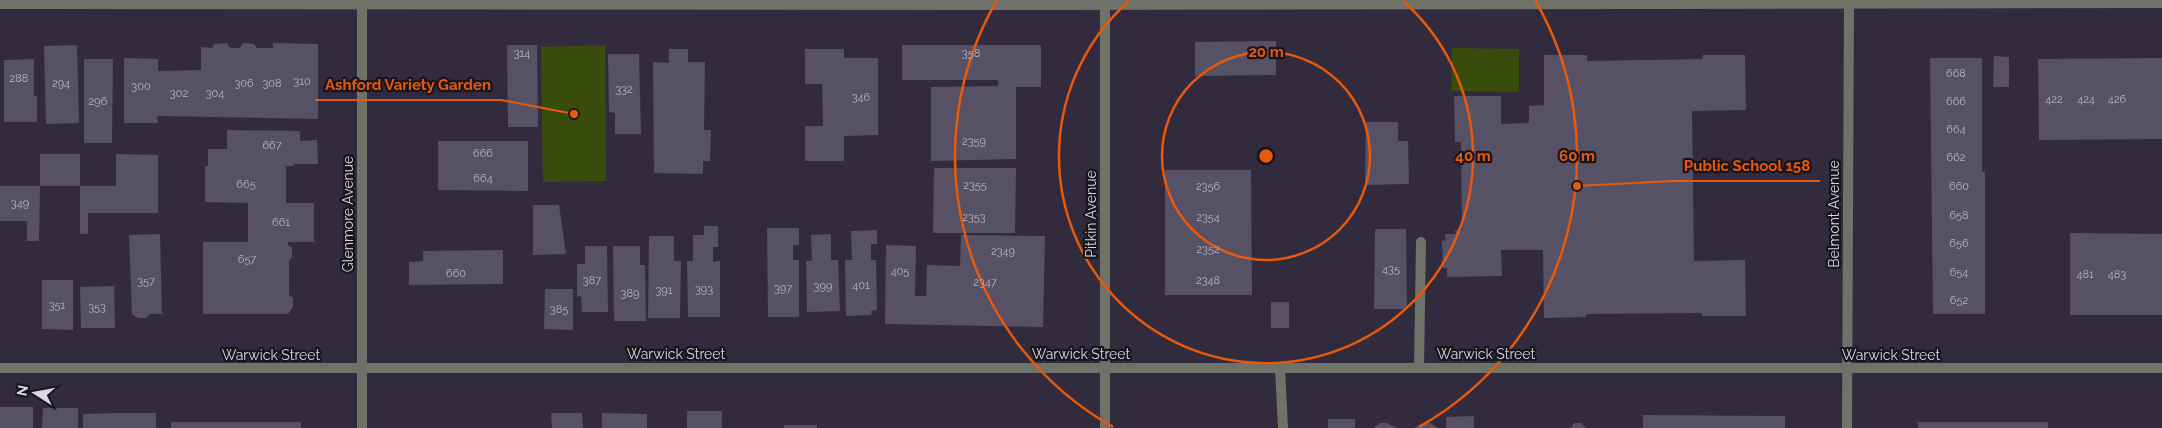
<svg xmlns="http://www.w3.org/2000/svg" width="2162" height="428" viewBox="0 0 2162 428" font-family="Raleway,sans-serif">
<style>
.green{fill:#394c0c}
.building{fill:#575165}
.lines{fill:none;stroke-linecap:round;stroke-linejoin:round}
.service{stroke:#6e7269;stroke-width:10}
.minor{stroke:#6e7269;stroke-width:10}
.tertiary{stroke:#6e7269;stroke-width:10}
.ring{fill:none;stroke:#e8590c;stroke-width:2.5}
.labels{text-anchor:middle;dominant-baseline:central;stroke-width:4.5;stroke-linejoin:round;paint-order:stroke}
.number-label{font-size:11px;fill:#b8b5c3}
.street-label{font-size:14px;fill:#d9d6e2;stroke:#18151d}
.centre{fill:#e8590c;stroke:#18151d;stroke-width:2.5}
.ring-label{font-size:15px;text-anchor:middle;font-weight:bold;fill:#e8590c;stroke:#18151d;stroke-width:4.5;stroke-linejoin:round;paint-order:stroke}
.leader{fill:none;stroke:#e8590c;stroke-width:2}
.callout-dot{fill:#e8590c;stroke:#18151d;stroke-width:2}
.callout-label{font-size:15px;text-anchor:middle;font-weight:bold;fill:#e8590c;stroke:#18151d;stroke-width:4.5;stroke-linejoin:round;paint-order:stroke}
</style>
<rect width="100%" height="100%" fill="#312b3d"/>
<g class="green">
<path d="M605,45l1,136 -63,1 -2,-135z"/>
<path d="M1452,48l67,1v43l-68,-1z"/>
</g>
<g class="building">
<path d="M1276,41v34l-81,1v-34z"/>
<path d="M227,43l3,5h10l3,-5 11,1 3,4h16v-5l45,1v75l-161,-3 1,7h-34v-65l34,1v12l43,-1v-23l11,1 2,-4z"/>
<path d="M77,45l2,78 -33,1 -2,-78z"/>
<path d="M507,45h30l1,82h-30z"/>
<path d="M902,45h139v42h-25v72l-85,2v-74l67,-1v-6h-96z"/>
<path d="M669,49h19v13h17l-1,68h7l-1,31h-7v13l-49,-1 -1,-111 16,1z"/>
<path d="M805,49h39v9h34v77l-34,1v25h-39v-35h18l-1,-42h-17z"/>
<path d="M608,54h31l2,80h-26v-21l-6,-1z"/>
<path d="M1544,55h43v6l115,-2 1,-4h42l1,55 -54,1 2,150 51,-1 1,56h-44v-3l-116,1v3l-42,1 -1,-68h-42l1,26 -55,1v-9l-4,1 -1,-29 4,1 -1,-7h11l-1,-4h7l-1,-88h-6l-1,-46h47v28l28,-1v-17l15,-1z"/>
<path d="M1994,56l15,1v30h-16z"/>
<path d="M1930,58h52v114l3,-1v143h-52z"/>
<path d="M2162,58v81l-123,1 -1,-81z"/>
<path d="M34,59v37h3v26h-33v-62z"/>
<path d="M84,59h29l-1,84h-28z"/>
<path d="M1366,122h32v19h10l1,43 -44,1z"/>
<path d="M227,130l73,1v10l17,-1 1,24h-25l1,2h-8v37h28v39h-26v3l4,3v9l-3,4v34l4,3v9l-5,7h-85v-72h45v-39l-43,-1v-36h3v-17h19z"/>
<path d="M438,141h90v50l-90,-1z"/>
<rect x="40" y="154" width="40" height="32"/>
<path d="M116,154l42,1v58h-70v21h-8v-48h36z"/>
<path d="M934,168h82l-1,65h-82z"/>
<path d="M1165,170h86l1,125h-87z"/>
<path d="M0,186h40l-1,55h-12v-20h-27z"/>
<path d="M533,205h26l7,49 -33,1z"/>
<path d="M704,226h14v21h-5v15l7,-1v56h-32l-1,-56h6v-26h11z"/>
<path d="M767,228h32v17h-6v15h6v57h-31z"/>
<path d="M1375,229h31l1,80h-33z"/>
<path d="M877,230v14h-6v16h5l1,50 -6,1 1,4 -26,1 -1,-56h7l-1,-29z"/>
<path d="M2070,233l92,1v81h-92z"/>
<path d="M160,234l2,80h-12l-4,4h-8l-6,-4 -3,-79z"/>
<path d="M831,234v26h7l2,51 -33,1 -1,-51h6l-1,-26z"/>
<path d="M961,235l84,1 -2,91 -158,-3 1,-79 30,1 -1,50h11l1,-31 33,1z"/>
<path d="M649,236h25v25h7l-1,57h-32z"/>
<path d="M585,246h22l1,66h-26l-1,-16 -4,1v-33h8z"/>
<path d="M613,246h27v19h5l1,56h-32z"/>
<path d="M503,250v34l-94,1v-23l14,-1v-10z"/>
<path d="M42,280h31v50l-31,-1z"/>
<path d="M114,286l1,42h-34l-1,-41z"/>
<path d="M545,289h28v41l-29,-1z"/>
<rect x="1271" y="302" width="18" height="26"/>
<rect x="0" y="407" width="33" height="21"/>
<path d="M43,408h35v20h-36z"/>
<rect x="687" y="411" width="35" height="17"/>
<path d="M118,413h38v15h-73v-14z"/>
<path d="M551,413h31l1,15h-31z"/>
<path d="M602,413l45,1v14h-45z"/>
<path d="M1643,415l142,1v12h-142z"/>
<path d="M1474,416v12h-28v-11z"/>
<rect x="1328" y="419" width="27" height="9"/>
<rect x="171" y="422" width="130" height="6"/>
<rect x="1918" y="422" width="130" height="6"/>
<path d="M1380,423h7l10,5h-24z"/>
<path d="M1423,423h7l8,5h-24z"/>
<path d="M1574,423h7l5,5h-15z"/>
<rect x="784" y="425" width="33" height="3"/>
</g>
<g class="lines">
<g class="service">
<path d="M1280,368l3,60"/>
<path d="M1419,368l2,-126"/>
</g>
<g class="minor">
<path d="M0,4l1046,1 1116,-2"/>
<path d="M0,368h2162"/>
<path d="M362,428v-428"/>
<path d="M1847,428l2,-428"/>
</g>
<path class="tertiary" d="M1105,428v-428"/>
</g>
<g class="ring">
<circle cx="1266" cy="156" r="104"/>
<path d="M1403 1A207 207 0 1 1 1129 1"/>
<path d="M1113 427A311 311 0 0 1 997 0M1535 0A311 311 0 0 1 1419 427"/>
</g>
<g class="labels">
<g class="number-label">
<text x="522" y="53">314</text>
<text x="971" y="53">358</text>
<text x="1956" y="73">668</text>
<text x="19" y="78">288</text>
<text x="302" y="81">310</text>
<text x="61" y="83">294</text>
<text x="244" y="83">306</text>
<text x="272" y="83">308</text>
<text x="141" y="86">300</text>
<text x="624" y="89">332</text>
<text x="179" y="93">302</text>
<text x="215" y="93">304</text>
<text x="861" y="97">346</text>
<text x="2054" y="99">422</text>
<text x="2086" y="99">424</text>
<text x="2117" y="99">426</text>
<text x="98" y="101">296</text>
<text x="1956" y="101">666</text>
<text x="1956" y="129">664</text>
<text x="974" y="141">2359</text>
<text x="272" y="145">667</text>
<text x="483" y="153">666</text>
<text x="1956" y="157">662</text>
<text x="483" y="178">664</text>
<text x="246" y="184">665</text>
<text x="975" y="185">2355</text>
<text x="1208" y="186">2356</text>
<text x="1959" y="186">660</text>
<text x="20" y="203">349</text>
<text x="1959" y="215">658</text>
<text x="974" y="217">2353</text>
<text x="1208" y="217">2354</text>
<text x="281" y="222">661</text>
<text x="1959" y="243">656</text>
<text x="1208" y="249">2352</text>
<text x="1003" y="251">2349</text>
<text x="247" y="259">657</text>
<text x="1391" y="269">435</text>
<text x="900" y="271">405</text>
<text x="1959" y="272">654</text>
<text x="456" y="273">660</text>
<text x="2085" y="274">481</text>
<text x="2117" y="274">483</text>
<text x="592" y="280">387</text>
<text x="1208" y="280">2348</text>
<text x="146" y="281">357</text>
<text x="985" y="282">2347</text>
<text x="861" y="285">401</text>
<text x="823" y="286">399</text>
<text x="783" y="288">397</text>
<text x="704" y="289">393</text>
<text x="664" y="290">391</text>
<text x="630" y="293">389</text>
<text x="1959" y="300">652</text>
<text x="57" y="305">351</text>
<text x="97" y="307">353</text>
<text x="559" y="309">385</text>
</g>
<g class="street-label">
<text transform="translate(348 214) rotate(-90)">Glenmore Avenue</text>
<text transform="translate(1091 214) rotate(-90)">Pitkin Avenue</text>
<text transform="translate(1834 214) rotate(-90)">Belmont Avenue</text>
<text x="676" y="354">Warwick Street</text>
<text x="1081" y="354">Warwick Street</text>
<text x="1486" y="354">Warwick Street</text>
<text x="271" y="355">Warwick Street</text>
<text x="1891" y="355">Warwick Street</text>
</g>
</g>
<circle cx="1266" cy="156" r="8" class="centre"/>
<g class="ring-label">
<text x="1266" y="57">20 m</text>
<text x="1473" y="161">40 m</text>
<text x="1577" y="161">60 m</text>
</g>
<path class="leader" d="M574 114L501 100H315M1577 186L1673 181H1820"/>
<g class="callout-dot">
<circle cx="574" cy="114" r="5"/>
<circle cx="1577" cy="186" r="5"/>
</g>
<g class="callout-label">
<text x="408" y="90">Ashford Variety Garden</text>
<text x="1747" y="171">Public School 158</text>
</g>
<g transform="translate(35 393) rotate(281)" stroke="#18151d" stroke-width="4" paint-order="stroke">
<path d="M0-4L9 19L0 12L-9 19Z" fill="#d9d6e2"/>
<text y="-8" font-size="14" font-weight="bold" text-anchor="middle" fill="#d9d6e2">N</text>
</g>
</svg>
